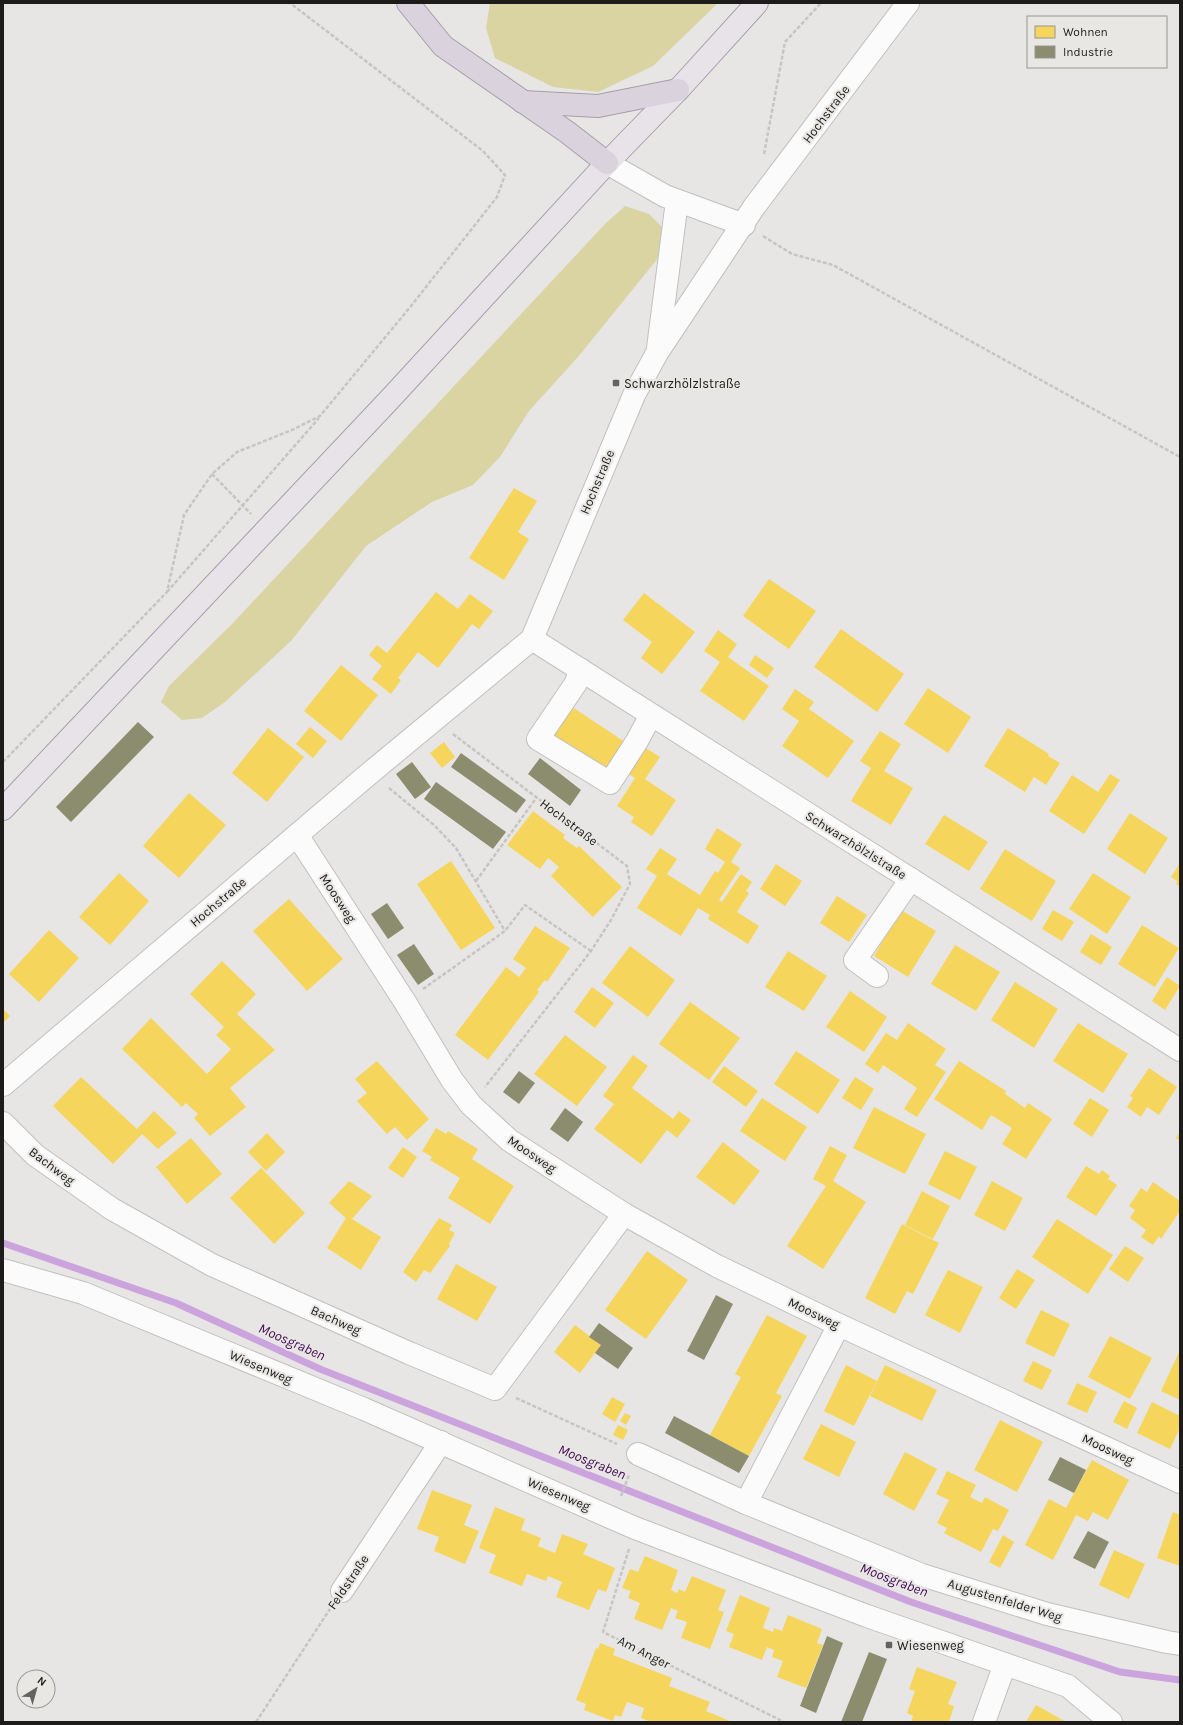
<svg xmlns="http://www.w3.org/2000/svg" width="1183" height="1725" viewBox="0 0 1183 1725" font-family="Karla,sans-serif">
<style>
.green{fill:#dad4a3}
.homes{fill:#f6d55c}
.industry{fill:#8c8c6e}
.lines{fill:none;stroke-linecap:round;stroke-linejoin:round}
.stream{stroke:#cca4dd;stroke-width:7}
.minor-casing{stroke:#c1c0bf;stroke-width:24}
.major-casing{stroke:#a69ea8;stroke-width:24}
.highway-casing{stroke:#a69ea8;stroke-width:24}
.path{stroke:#c5c5c4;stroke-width:2.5;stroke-dasharray:4 2;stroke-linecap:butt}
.minor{stroke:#fbfbfb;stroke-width:22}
.major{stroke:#e8e3e9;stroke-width:22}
.highway{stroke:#dad3dd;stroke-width:22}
.poi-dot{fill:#646362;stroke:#e8e7e4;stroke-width:1.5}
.labels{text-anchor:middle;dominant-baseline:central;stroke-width:4;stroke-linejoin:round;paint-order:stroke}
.street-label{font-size:13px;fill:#1d1c1b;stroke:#e8e7e4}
.poi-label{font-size:13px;fill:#1d1c1b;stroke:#e8e7e4;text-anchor:start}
.water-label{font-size:14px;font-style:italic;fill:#400853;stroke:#e8e7e4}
</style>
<rect width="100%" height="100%" fill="#e7e6e5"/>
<g class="green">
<path d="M490,3h228l-65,63 -55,26 -45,-5 -58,-29 -9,-30z"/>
<path d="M625,206l24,8 15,15 -1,23 -85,105 -49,54 -29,46 -27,28 -41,17 -66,44 -75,95 -66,61 -23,16 -20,2 -21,-18 8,-16 63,-62 373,-400z"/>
</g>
<g class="homes">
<path d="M514,488l23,13 -19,31 11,7 -25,41 -35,-22z"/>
<path d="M769,579l47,32 -27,38 -46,-33z"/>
<path d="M436,592l22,17 12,-15 23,17 -14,18 -7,-5 -34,44 -20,-16 -20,26 3,2 -10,14 -19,-15 10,-13 -13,-11 8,-10 10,8z"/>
<path d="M644,593l51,39 -33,42 -21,-16 11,-16 -29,-22z"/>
<path d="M841,629l63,45 -27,38 -63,-45z"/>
<path d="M718,630l19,14 -9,13 41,29 -25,35 -44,-30 20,-29 -16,-11z"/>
<path d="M755,655l19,13 -7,10 -18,-13z"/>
<path d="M341,665l37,30 -37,46 -37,-30z"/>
<path d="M928,688l43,29 -23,36 -44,-29z"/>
<path d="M795,689l19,13 -5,7 45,32 -26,37 -46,-32 17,-25 -17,-12z"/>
<path d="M566,703l59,39 -20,31 -59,-39z"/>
<path d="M310,727l17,14 -14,17 -17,-14z"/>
<path d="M268,728l36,29 -37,45 -35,-29z"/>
<path d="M1008,728l41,26 -1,2 12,7 -14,22 -12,-8 -9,15 -41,-26z"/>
<path d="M880,731l21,13 -17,27 29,17 -22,37 -40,-24 20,-33 -11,-7z"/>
<path d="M444,742l11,15 -13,11 -12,-15z"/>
<path d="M641,745l19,12 -15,22 31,21 -24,36 -21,-14 3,-5 -17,-11 18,-28 -11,-7z"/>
<path d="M1110,774l10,6 -36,54 -35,-23 23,-36 26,17z"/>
<path d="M189,793l37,32 -47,53 -36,-32z"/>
<path d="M533,811l32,24 -2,3 14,10 2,-2 43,41 -29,30 -42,-41 8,-9 -11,-9 -8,11 -33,-24z"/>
<path d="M1130,813l38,25 -23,36 -38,-25z"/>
<path d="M944,815l44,27 -19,29 -44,-27z"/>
<path d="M717,828l25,16 -11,18 9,6 -21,32 3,2 19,-28 11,8 -6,9 3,2 -12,19 22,14 -11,18 -40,-25 2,-4 -12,-7 -17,28 -44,-28 20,-32 -11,-7 14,-21 17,11 -10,15 33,21 15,-24 3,2 7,-11 -20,-13z"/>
<path d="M1005,849l51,32 -24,40 -52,-32z"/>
<path d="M451,861l44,67 -34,22 -44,-66z"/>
<path d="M1180,863v24l-4,-3 1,-3 -6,-4z"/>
<path d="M776,864l26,17 -17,25 -25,-17z"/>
<path d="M119,873l30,28 -39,44 -31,-28z"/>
<path d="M1093,873l38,24 -24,37 -38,-25z"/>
<path d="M837,896l30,19 -18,27 -29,-19z"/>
<path d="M289,899l54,60 -36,32 -54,-60z"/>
<path d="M901,910l35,21 -28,46 -34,-21z"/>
<path d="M1053,910l21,12 -12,19 -20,-12z"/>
<path d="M1142,925l37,23 -24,39 -37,-23z"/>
<path d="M535,926l35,22 -23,34 -2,-2 -8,10 2,2 -51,68 -33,-25 51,-68 13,10 7,-9 -13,-9z"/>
<path d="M49,930l30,28 -40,44 -30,-28z"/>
<path d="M1091,934l21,13 -11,18 -21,-13z"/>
<path d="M955,945l45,27 -24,39 -45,-27z"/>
<path d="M630,946l45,34 -27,37 -46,-34z"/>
<path d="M788,951l39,25 -23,35 -39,-24z"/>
<path d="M222,961l34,33 -19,20 38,36 -45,38 16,19 -36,29 -16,-18 4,-4 -12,-11 -4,4 -60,-58 29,-31 56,56 24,-25 -15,-14 8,-8 -34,-33z"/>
<path d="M1167,977l13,9 -15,24 -13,-9z"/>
<path d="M1015,982l43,27 -24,39 -43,-28z"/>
<path d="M592,987l22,16 -19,25 -21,-16z"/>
<path d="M850,991l37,26 -23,35 -38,-25z"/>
<path d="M690,1002l50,36 -31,42 -50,-36z"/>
<path d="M3,1009l7,7 -7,7z"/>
<path d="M908,1023l38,26 -11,16 11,7 -29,45 -13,-8 13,-21 -34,-23 -5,8 -13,-9 21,-31 11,7z"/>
<path d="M1078,1023l50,31 -25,39 -50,-32z"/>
<path d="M565,1035l42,32 -30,39 -43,-32z"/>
<path d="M796,1051l44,29 -22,34 -44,-30z"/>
<path d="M633,1055l15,11 -16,22 41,31 6,-8 12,9 -14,18 -10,-8 -26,34 -47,-35 20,-25 -11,-8z"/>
<path d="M377,1061l52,58 -22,21 -12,-13 -8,7 -30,-33 10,-8 -12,-14z"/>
<path d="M959,1061l47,30 -1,3 20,14 3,-5 24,16 -26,40 -24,-15 10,-16 -21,-13 -9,15 -48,-31z"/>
<path d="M724,1066l34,25 -12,16 -34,-25z"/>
<path d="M1149,1068l28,19 -18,28 -12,-8 -6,10 -14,-10 6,-9 -3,-2z"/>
<path d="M81,1077l56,52 17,-18 23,22 -19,16 -16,-15 -29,30 -60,-58z"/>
<path d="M855,1077l19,12 -13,21 -19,-12z"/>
<path d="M762,1098l45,29 -22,34 -45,-30z"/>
<path d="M1090,1098l19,12 -17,27 -19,-13z"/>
<path d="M874,1107l52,27 -21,40 -52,-26z"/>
<path d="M436,1128l10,6 2,-3 30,18 -6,10 42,27 -24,38 -42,-26 12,-20 -30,-18 2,-3 -10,-6z"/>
<path d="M1180,1132v9l-4,-3z"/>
<path d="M267,1133l18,19 -19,19 -18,-19z"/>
<path d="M191,1138l31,36 -35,30 -31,-37z"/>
<path d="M723,1142l37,29 -26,34 -38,-28z"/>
<path d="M830,1146l17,9 -14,26 33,21 -43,67 -36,-23 39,-60 -13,-7z"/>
<path d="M403,1147l14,10 -14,21 -15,-10z"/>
<path d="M945,1151l32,16 -17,33 -32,-16z"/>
<path d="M1086,1166l13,8 3,-4 8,6 -2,3 9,6 -21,31 -30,-19z"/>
<path d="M261,1168l44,45 -31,31 -44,-46z"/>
<path d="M349,1181l23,15 -20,23 29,18 -20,33 -34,-22 19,-30 -17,-15z"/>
<path d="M992,1181l31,17 -18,33 -31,-16z"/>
<path d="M1153,1182l27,19v10l-19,28 -2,-3 -6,9 -12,-8 5,-7 -16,-12 5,-8 -6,-4 12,-18 6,4z"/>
<path d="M922,1191l28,15 -17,33 -28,-14z"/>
<path d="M439,1218l13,7 -3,5 6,3 -6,11 1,2 -20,27 -6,-3 -8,12 -13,-10z"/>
<path d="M1057,1219l56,36 -25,39 -56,-37z"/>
<path d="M902,1224l37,19 -26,51 -6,-3 -12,23 -30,-16z"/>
<path d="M1125,1246l19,12 -16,24 -19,-13z"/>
<path d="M647,1251l41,29 -42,59 -41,-29z"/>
<path d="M456,1264l41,23 -20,34 -40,-22z"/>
<path d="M1017,1269l18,11 -19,29 -17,-11z"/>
<path d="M948,1270l35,17 -23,46 -35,-18z"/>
<path d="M1041,1310l29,14 -16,33 -29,-14z"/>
<path d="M767,1315l40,21 -31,57 6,3 -33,60 -39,-21 31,-58 -6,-3z"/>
<path d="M575,1325l26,20 -21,28 -26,-21z"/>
<path d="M1110,1336l42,22 -22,41 -42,-22z"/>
<path d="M1180,1350v50l-19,-9z"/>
<path d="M1033,1361l19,9 -10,20 -19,-9z"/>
<path d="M846,1365l31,16 -23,45 -30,-15z"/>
<path d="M885,1365l52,25 -15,31 -52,-25z"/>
<path d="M1077,1383l20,9 -10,21 -20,-9z"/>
<path d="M612,1397l13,7 -10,18 -13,-8z"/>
<path d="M1124,1401l13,7 -10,21 -14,-7z"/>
<path d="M1152,1402l28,14v12l-10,21 -33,-16z"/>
<path d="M625,1413l6,3 -5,9 -6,-4z"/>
<path d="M1000,1420l43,22 -26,50 -43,-22z"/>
<path d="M821,1424l35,18 -17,35 -36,-18z"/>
<path d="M618,1425l10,5 -5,10 -10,-5z"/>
<path d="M905,1452l32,17 -23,42 -31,-17z"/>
<path d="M1092,1460l37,20 -21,40 -15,-8 -5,9 -12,-6 -23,45 -28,-15 24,-46 17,9z"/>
<path d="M947,1471l29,14 -6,12 12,6 3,-6 24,13 -11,21 -5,-2 -12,23 -37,-19 3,-5 -10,-5 12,-23 -13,-6z"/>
<path d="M432,1490l40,15 -8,20 15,6 -14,33 -31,-13 5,-14 -22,-8z"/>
<path d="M495,1507l30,12 -4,11 20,8 -3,8 17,7 7,-19 26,10 -5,10 32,14 -9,24 -8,-3 -9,21 -33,-13 6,-15 -14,-6 -2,5 -19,-7 -5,12 -33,-13 7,-18 -17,-7z"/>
<path d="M1173,1512l7,3v51l-23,-8z"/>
<path d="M1003,1535l11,7 -14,26 -11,-6z"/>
<path d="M1114,1550l31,14 -16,35 -30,-14z"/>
<path d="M645,1556l33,14 -7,20 6,3 2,-4 6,3 7,-16 34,14 -8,20 6,2 -14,37 -29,-11 6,-16 -12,-4 3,-7 -7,-3 -9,22 -28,-11 6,-16 -12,-5 3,-7 -9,-3 8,-19 8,3z"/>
<path d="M740,1595l30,13 -7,20 10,4 1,-4 8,3 6,-16 34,14 -5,14 6,2 -17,43 -29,-11 6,-16 -11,-4 2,-7 -7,-3 -5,13 -33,-13 5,-13 -8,-3z"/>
<path d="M600,1643l15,6 -2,6 59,23 -3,8 41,16 -4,9 26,11h-81l-10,-4 3,-10 -17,-6 -6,15 -6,-2 -2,6 -29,-11 2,-6 -10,-4 20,-52 2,1z"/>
<path d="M917,1667l40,15 -9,22 6,2 -5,16h-38l2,-6 -6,-3 8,-22 -6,-2z"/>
<path d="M1036,1705l30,17h-40z"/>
</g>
<g class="industry">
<path d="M138,722l16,15 -83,85 -15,-15z"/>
<path d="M461,753l65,47 -10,13 -65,-46z"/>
<path d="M540,758l41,32 -11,16 -42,-32z"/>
<path d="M412,762l19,25 -16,12 -19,-25z"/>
<path d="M436,782l70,50 -13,17 -69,-50z"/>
<path d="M387,903l17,25 -16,11 -17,-25z"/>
<path d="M414,944l20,30 -16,11 -21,-30z"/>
<path d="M519,1071l16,12 -16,21 -16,-12z"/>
<path d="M565,1108l18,14 -15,20 -18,-13z"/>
<path d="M716,1295l17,9 -29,56 -17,-9z"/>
<path d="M599,1323l34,25 -15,21 -23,-16 6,-8 -12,-8z"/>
<path d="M674,1416l75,40 -10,17 -74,-40z"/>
<path d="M1060,1457l26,13 -12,23 -26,-13z"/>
<path d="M1088,1531l21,11 -14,27 -22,-11z"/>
<path d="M827,1636l16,7 -27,70 -16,-7z"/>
<path d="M869,1652l18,7 -25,63h-21z"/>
</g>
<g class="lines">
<path class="stream" d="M3,1243l173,60 144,66 591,233 209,70 60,8"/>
<g class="minor-casing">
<g id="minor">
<path d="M607,163l58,33 79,29"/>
<path d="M658,348l19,-147"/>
<path d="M532,639l648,411"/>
<path d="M580,669l-4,14 -38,56 72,44 27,-42 14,-26"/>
<path d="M297,835l108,167 47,78 19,25 38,35 115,74 93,52 122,59 341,157"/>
<path d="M877,976l-22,-16 56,-81"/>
<path d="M3,1085l367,-312 162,-134 102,-244 23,-42 97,-146 154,-204"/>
<path d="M3,1123l32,32 77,54 100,56 197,88 86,36 129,-175"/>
<path d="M3,1270l80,23 281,116 271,119 232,88 201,70 43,36"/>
<path d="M638,1454l108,49 176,72 125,39 120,28 13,2"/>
<path d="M746,1503l93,-178"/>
<path d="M342,1591l99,-149"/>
<path d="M984,1722l21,-58"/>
</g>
</g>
<g class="major-casing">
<path id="major" d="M3,809l387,-410 217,-236 71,-73 79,-87"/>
</g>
<g class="highway-casing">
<g id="highway">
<path d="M408,3l35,43 124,86 40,31"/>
<path d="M523,102l75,4 80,-16"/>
</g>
</g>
<g class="path">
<path d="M764,154l21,-112 36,-39"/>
<path d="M763,236l29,18 41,11 347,192"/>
<path d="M212,474l39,40"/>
<path d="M167,592l152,-174"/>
<path d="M453,734l174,132 3,18 -19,36 -20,31 -106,136"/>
<path d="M3,762l164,-170 17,-77 28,-41 25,-22 55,-22 28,-14 91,-110 86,-109 8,-22 -22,-24 -193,-148"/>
<path d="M389,788l45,37 22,23 49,83"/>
<path d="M476,881l61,-84"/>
<path d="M423,989l82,-58 20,-26 66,46"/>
<path d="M516,1398l101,46"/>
<path d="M621,1496l8,-21"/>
<path d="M629,1549l-26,83 181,90"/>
<path d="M256,1722l74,-113"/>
</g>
<use href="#minor" class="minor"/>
<use href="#major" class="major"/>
<use href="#highway" class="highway"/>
</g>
<g class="poi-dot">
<rect x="612" y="379" width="8" height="8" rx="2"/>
<rect x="885" y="1641" width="8" height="8" rx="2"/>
</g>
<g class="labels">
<g class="street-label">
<text transform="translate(826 114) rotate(-53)">Hochstraße</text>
<text transform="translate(597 482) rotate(-67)">Hochstraße</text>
<text transform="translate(569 822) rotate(37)">Hochstraße</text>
<text transform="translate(856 845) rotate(32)">Schwarzhölzlstraße</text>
<text transform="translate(338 898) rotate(57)">Moosweg</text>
<text transform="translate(218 902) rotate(-40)">Hochstraße</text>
<text transform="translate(532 1154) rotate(34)">Moosweg</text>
<text transform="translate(52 1166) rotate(37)">Bachweg</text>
<text transform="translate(814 1313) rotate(26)">Moosweg</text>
<text transform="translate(336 1320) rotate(24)">Bachweg</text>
<text transform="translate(261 1367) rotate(23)">Wiesenweg</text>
<text transform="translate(1108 1449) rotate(25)">Moosweg</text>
<text transform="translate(559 1494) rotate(23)">Wiesenweg</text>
<text transform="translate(348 1582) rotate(-56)">Feldstraße</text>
<text transform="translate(1005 1600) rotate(17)">Augustenfelder Weg</text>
<text transform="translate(644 1652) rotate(27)">Am Anger</text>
</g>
<g class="poi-label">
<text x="624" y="383">Schwarzhölzlstraße</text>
<text x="897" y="1645">Wiesenweg</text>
</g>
<g class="water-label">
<text transform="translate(292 1342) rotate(24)">Moosgraben</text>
<text transform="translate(592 1462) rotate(22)">Moosgraben</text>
<text transform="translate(894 1580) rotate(21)">Moosgraben</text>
</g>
</g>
<rect width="1183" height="1725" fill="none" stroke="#1d1c1b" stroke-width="8"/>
<rect x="1027" y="16" width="140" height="52" fill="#e8e7e4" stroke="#979694"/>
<rect x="1035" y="26" width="20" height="12" fill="#f6d55c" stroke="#979694"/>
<text x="1063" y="36" font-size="12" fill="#1d1c1b">Wohnen</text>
<rect x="1035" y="46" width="20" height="12" fill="#8c8c6e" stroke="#979694"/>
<text x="1063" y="56" font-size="12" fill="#1d1c1b">Industrie</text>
<g transform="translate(36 1689) rotate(37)"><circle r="19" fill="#e8e7e4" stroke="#979694"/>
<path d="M0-3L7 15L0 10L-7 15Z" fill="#646362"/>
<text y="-6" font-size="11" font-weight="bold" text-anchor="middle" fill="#1d1c1b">N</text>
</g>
</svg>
